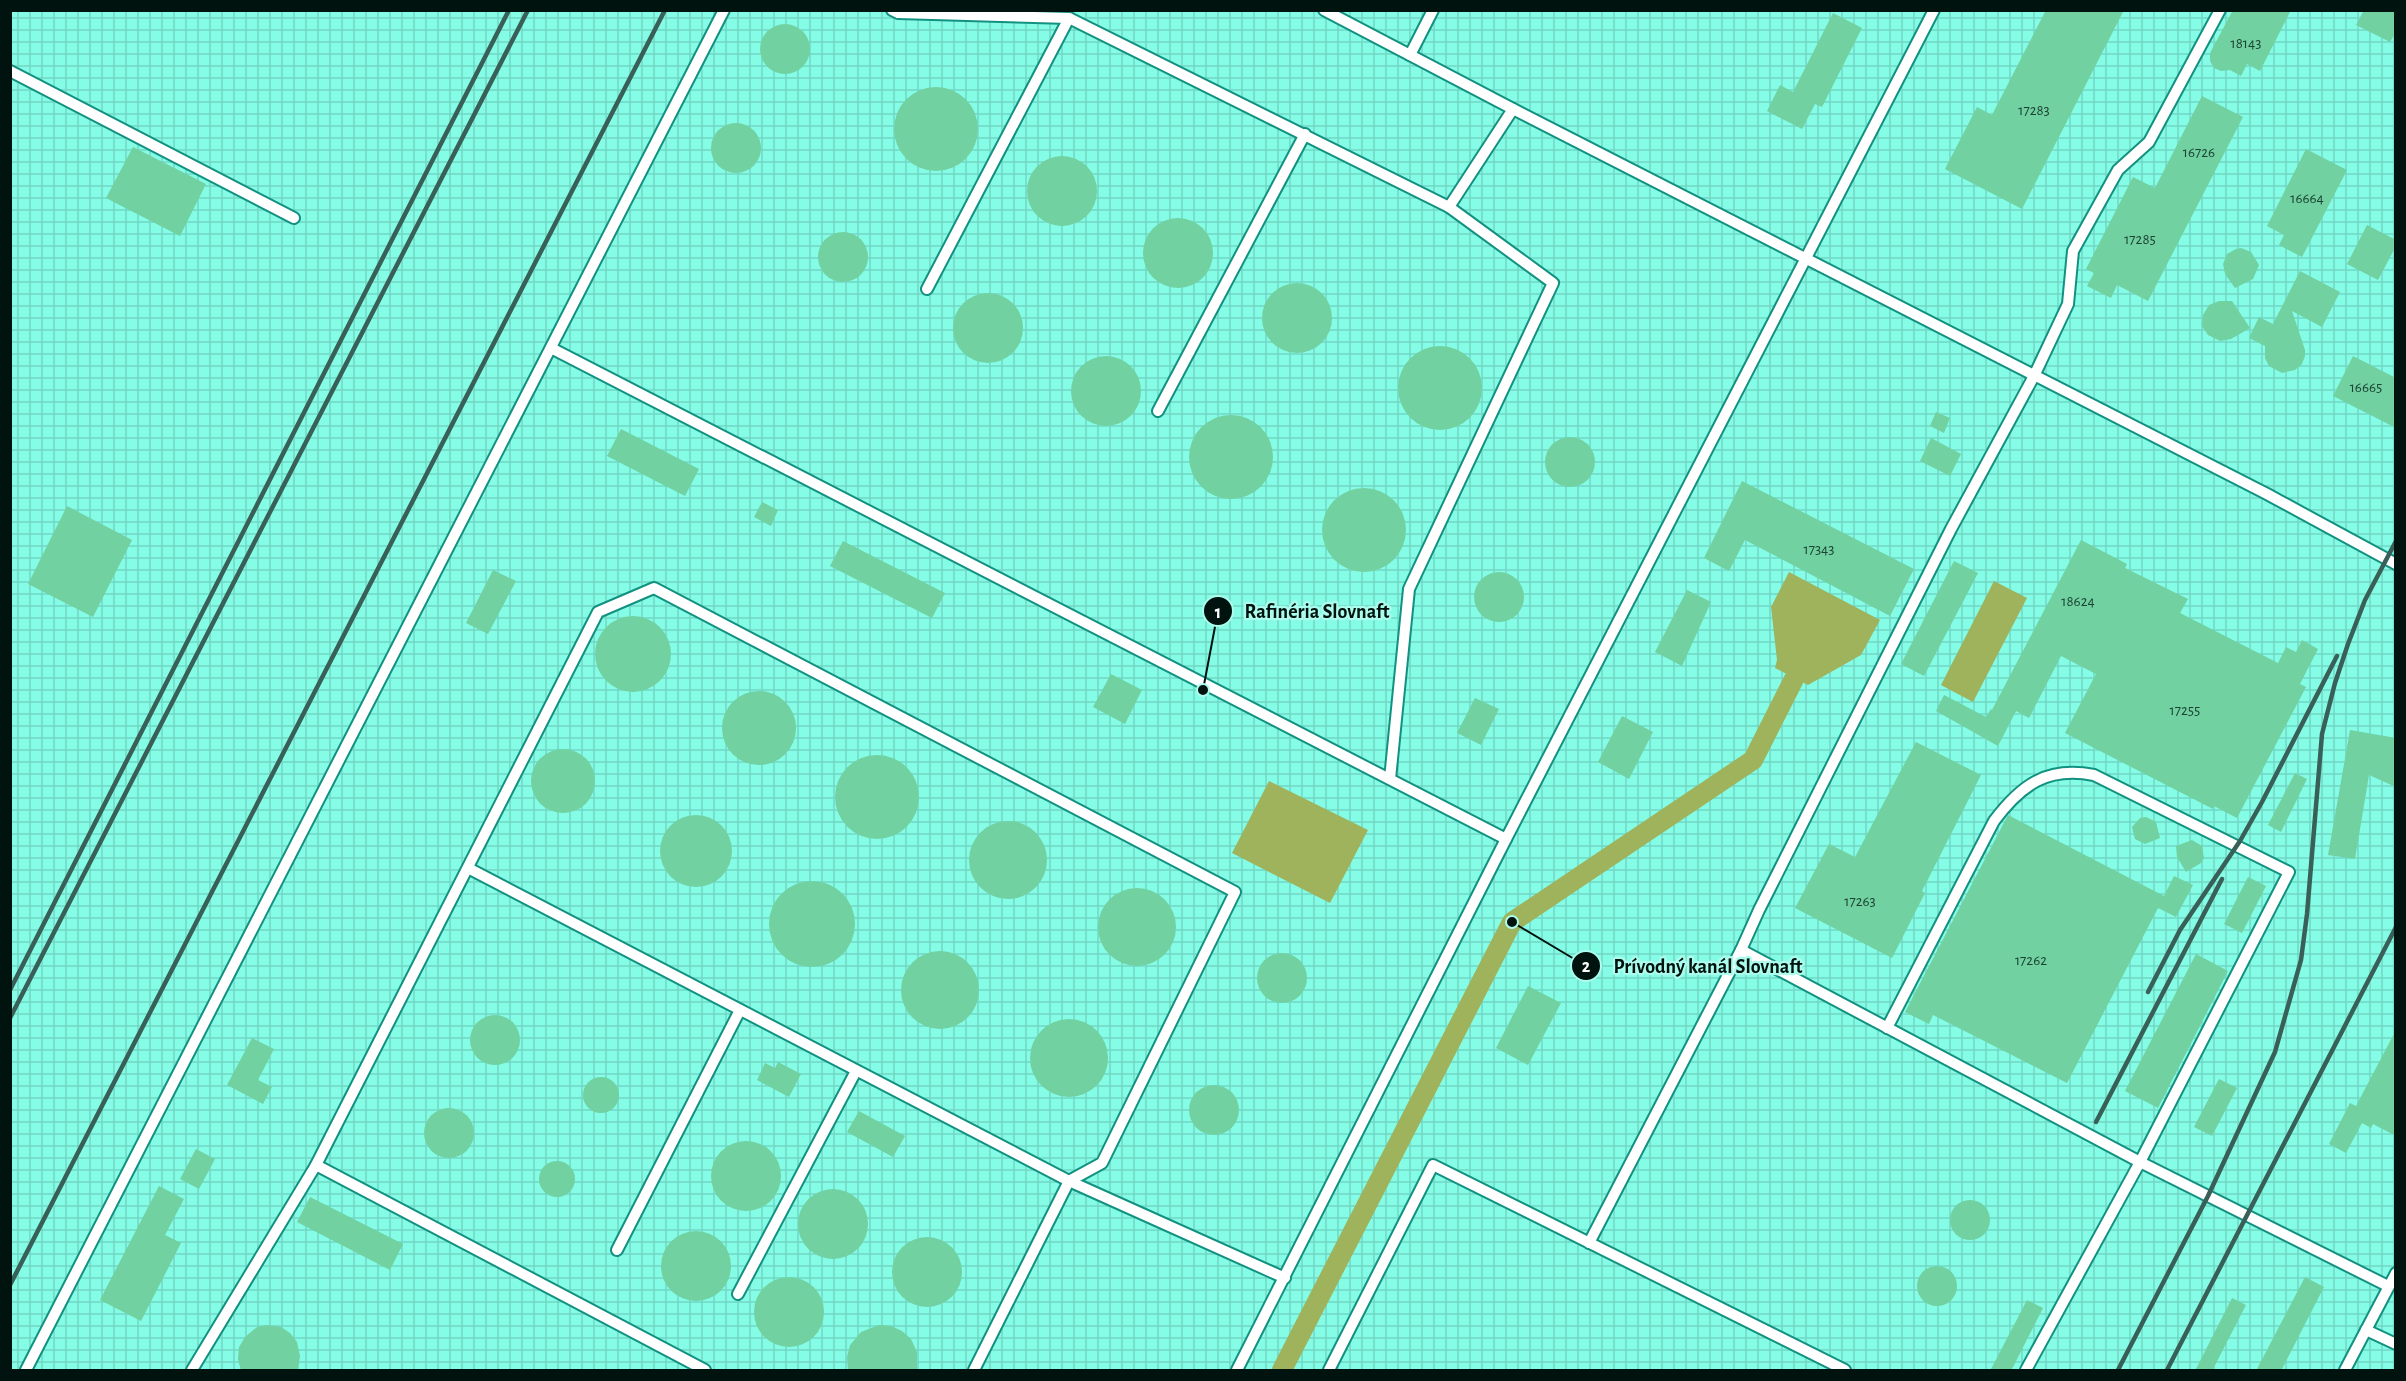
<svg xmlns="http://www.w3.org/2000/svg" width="2406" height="1381" viewBox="0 0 2406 1381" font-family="'Alegreya Sans',sans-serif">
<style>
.industrial{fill:url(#industrial-grid)}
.water{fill:#9eb35c}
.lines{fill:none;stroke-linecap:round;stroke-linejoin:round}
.canal{stroke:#9eb35c;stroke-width:20}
.building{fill:#71d1a1}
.service-casing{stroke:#139180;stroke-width:14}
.service{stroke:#fff;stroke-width:10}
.rail{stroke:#386058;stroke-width:4.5}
.labels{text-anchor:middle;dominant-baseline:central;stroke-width:4.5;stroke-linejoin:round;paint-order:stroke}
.number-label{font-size:15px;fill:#1c4234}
.leader{fill:none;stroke:#00130f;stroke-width:2}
.callout-dot{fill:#00130f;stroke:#acfded;stroke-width:2}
.mark-label{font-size:18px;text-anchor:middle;font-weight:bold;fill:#fff}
.callout-label{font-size:20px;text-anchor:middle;font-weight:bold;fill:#00130f;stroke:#acfded;stroke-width:4.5;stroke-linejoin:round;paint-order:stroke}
</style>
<defs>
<pattern id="industrial-grid" width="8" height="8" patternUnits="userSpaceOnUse" patternTransform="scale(1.5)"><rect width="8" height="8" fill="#85fce6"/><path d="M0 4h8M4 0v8" fill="none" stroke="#71d7c4"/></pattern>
</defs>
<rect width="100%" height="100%" fill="#acfded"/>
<path class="industrial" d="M10,11h2385v1359h-2384z"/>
<g class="water">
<path d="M1789,572l91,48 -19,35 -53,30 -33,-17 2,-8 -6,-53z"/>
<path d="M1994,581l33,17 -54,104 -32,-17z"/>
<path d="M1269,781l99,49 -38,73 -98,-50z"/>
</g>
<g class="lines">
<path class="canal" d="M1282,1370l230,-448 241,-162 41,-81"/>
</g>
<g class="building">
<path d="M2046,10h78l-102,199 -77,-40 32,-62 15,8z"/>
<path d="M2233,10h58l-31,61 -13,-7 -6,12 -11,-6 -9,1 -7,-3 -4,-7v-8z"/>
<path d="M2364,10h32v22l-6,10 -34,-17z"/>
<path d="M1833,13l29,15 -40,79 -7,-3 -13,25 -35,-18 13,-26 13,7z"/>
<circle cx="785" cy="49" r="25"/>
<circle cx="936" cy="129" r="42"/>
<path d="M2202,96l41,21 -95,184 -31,-16 -6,13 -24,-12 7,-13 -8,-4 47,-92 22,11z"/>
<circle cx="736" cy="148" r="25"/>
<path d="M133,147l73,37 -26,52 -74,-38z"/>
<path d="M2306,149l41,21 -45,87 -23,-12 5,-10 -17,-9z"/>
<circle cx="1062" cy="191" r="35"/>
<circle cx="1178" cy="253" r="35"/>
<path d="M2367,225l29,15v6l-18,34 -31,-16z"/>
<circle cx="843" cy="257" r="25"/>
<path d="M2241,248l10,4 8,13 -6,14 -18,9 -10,-14 -2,-10 4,-10 9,-5z"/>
<path d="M2300,271l40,21 -18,35 -30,-16 13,39v6l-3,8 -7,6 -13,3 -13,-7 -4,-8v-12l-16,-8 10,-21 14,7z"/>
<circle cx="1297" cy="318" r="35"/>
<circle cx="988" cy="328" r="35"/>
<path d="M2219,301h13l18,27 -19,11 -11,2 -12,-6 -6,-9 1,-11 6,-10z"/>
<circle cx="1440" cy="388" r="42"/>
<path d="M2353,356l43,22v50l-63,-32z"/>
<circle cx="1106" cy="391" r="35"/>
<path d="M1936,412l14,6 -6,15 -14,-7z"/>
<circle cx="1231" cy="457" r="42"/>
<path d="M621,429l78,40 -14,27 -78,-40z"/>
<circle cx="1570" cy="462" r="25"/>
<path d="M1931,438l30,16 -11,22 -30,-15z"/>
<path d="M1742,481l172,88 -24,47 -145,-76 -16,31 -25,-13z"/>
<circle cx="1364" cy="530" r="42"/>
<path d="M762,502l16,8 -7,16 -17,-9z"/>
<path d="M67,506l65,34 -39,77 -65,-33z"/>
<path d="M2081,540l46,24 -2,4 63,31 -8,14 98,50 8,-16 10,5 6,-12 16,9 -18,35 6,3 -69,131 -23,-12 -1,3 -148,-76 31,-59 -35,-18 -32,62 -13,-7 -18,35 -62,-35 8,-16 42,22 5,-8 1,1z"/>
<path d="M843,541l102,52 -13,25 -102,-52z"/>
<path d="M1954,561l24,12 -54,103 -23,-12z"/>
<path d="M493,570l23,11 -28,53 -22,-11z"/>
<circle cx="1499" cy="597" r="25"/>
<path d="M1687,590l24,12 -29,64 -27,-14z"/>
<circle cx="633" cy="654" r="38"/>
<path d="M1111,674l31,16 -17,34 -32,-17z"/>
<circle cx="759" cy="728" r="37"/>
<path d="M1475,698l24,11 -18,36 -24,-12z"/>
<path d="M1622,716l31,16 -24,47 -31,-17z"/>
<path d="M2350,730l46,8v49l-27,-12 -14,84 -27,-4z"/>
<path d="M1916,742l65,33 -59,116 3,2 -33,65 -97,-50 34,-64 26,13z"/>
<circle cx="563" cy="781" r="32"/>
<circle cx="877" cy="797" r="42"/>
<path d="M2295,773l12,6 -26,53 -13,-7z"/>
<path d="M2008,815l156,81 10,-20 19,9 -17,32 -18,-9 -91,175 -134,-68 -4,9 -24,-12z"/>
<circle cx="696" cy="851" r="36"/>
<path d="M2146,817l10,5 4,16 -15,6 -10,-5 -3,-12 8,-9z"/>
<circle cx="1008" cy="860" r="39"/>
<path d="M2192,840l10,6 2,12 -3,5 -15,9 -9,-15 -1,-11z"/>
<path d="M2248,877l18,9 -24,47 -18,-9z"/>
<circle cx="812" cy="924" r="43"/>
<circle cx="1137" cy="927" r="39"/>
<circle cx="940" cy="990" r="39"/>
<circle cx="1282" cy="978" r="25"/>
<path d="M2196,954l32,17 -70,137 -33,-17z"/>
<path d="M1528,986l33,17 -33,62 -32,-17z"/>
<circle cx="495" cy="1040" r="25"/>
<circle cx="1069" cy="1058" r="39"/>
<path d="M2396,1030v106l-23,-12 -2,4 -9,-5 -16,30 -17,-9 21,-41 6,3z"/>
<path d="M252,1038l22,11 -16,31 14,7 -9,17 -36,-19z"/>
<path d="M778,1062l23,12 -12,23 -32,-17 8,-17 10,5z"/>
<circle cx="601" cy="1095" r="18"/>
<path d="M2219,1079l18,9 -25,48 -18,-9z"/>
<circle cx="1214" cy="1110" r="25"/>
<circle cx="449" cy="1133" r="25"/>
<path d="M859,1111l46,25 -12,21 -46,-25z"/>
<circle cx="746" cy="1176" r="35"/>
<path d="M196,1149l19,10 -16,30 -19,-10z"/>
<circle cx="557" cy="1179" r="18"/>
<path d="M159,1186l25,13 -19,36 16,8 -40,78 -41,-21z"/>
<circle cx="833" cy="1224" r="35"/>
<path d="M310,1197l93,47 -13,26 -93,-48z"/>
<circle cx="1970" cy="1220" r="20"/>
<circle cx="696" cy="1266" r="35"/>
<circle cx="927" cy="1272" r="35"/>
<circle cx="1937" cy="1286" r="20"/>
<path d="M2305,1277l19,10 -43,84h-25z"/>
<circle cx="789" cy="1312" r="35"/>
<path d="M2232,1298l14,7 -34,66h-17z"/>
<path d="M2027,1300l16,8 -32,63h-21z"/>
<path d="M267,1325l14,2 9,6 7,9 3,14 -2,15h-57l-3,-12 1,-12 6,-10 12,-10z"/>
<path d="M879,1325l12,1 11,5 9,8 6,13v19h-69l-1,-14 3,-12 11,-13z"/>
</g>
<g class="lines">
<g class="service-casing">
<g id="service">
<path d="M892,10l6,3 171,5 380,189 64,-98"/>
<path d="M1324,10l189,99 754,385 129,70"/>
<path d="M2220,10l-71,132 -31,28 -45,81 -5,53 -34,72 -83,153 -192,381 -18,40 399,212 248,124"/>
<path d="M1410,55l23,-45"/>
<path d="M10,71l284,147"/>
<path d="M927,289l142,-271"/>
<path d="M551,348l955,491"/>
<path d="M1158,411l147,-277"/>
<path d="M1390,779l19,-190 144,-306 -104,-76"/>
<path d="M468,868l601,313 216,97"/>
<path d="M1887,1028l107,-207c27,-36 53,-55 100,-46l195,97 -149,290 -114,208"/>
<path d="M316,1165l389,205"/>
<path d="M1589,1243l152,-293"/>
<path d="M617,1250l123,-240"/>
<path d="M738,1294l118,-223"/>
<path d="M2366,1330l30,14"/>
<path d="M26,1370l698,-1360"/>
<path d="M192,1370l124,-205 282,-553 56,-24 581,304 -133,271 -33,18 -95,189"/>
<path d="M1237,1370l269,-531 428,-829"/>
<path d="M1329,1370l104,-205 412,205"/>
<path d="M2345,1370l51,-97"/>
</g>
</g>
<use href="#service" class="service"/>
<g class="rail">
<path d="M10,990l499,-980"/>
<path d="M2148,992l32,-62 60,-89 22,-39 75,-146"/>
<path d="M10,1018l518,-1008"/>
<path d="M2096,1122l126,-243"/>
<path d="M10,1285l655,-1275"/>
<path d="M2118,1370l90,-174 67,-144 26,-92 6,-46 15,-180 13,-51 13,-39 17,-44 31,-59"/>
<path d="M2167,1370l229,-443"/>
</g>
</g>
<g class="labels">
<g class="number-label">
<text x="2246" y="43">18143</text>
<text x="2034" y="110">17283</text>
<text x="2199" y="152">16726</text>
<text x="2307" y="198">16664</text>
<text x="2140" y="239">17285</text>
<text x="2366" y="387">16665</text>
<text x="1819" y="549">17343</text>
<text x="2078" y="601">18624</text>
<text x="2185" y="710">17255</text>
<text x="1860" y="901">17263</text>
<text x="2031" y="960">17262</text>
</g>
</g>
<path class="leader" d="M1203 690L1218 611M1512 922L1586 966"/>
<g class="callout-dot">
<circle cx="1203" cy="690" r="6"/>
<circle cx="1512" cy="922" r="6"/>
<circle cx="1218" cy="611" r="15"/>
<circle cx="1586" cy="966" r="15"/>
</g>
<g class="mark-label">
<text x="1218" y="618">1</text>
<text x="1586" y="972">2</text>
</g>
<g class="callout-label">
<text x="1317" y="618">Rafinéria Slovnaft</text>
<text x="1708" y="973">Prívodný kanál Slovnaft</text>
</g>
<rect width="2406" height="1381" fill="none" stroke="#00130f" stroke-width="24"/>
</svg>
